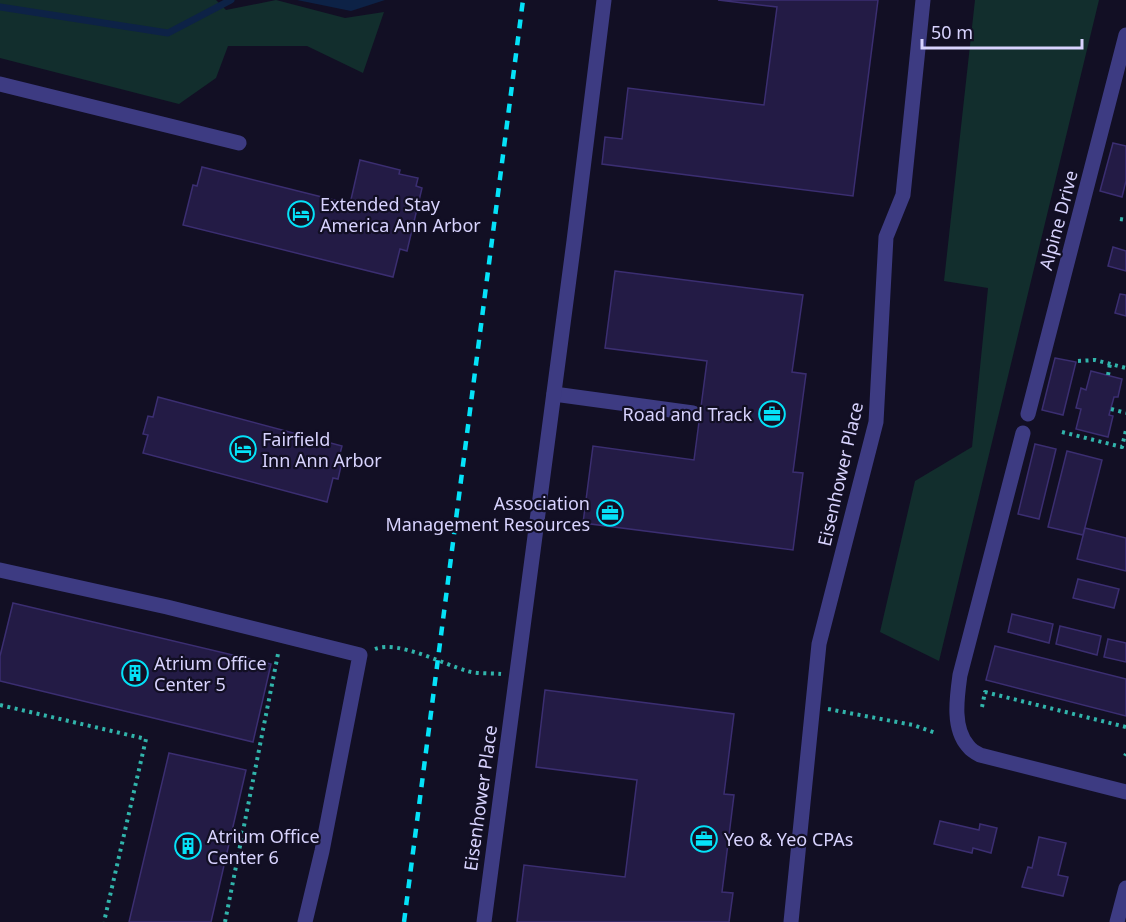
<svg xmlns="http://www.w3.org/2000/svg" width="1126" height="922" viewBox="0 0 1126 922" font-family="'Noto Sans',sans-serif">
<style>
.green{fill:#122e2d}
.water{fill:#0d2246}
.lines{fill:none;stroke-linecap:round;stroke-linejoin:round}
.stream{stroke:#0d2246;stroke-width:7}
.building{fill:#231b45;stroke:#3b2e71;stroke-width:1.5}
.path{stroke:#31b4ab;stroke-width:4;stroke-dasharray:3 4.5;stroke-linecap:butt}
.minor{stroke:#3d3b82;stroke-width:15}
.rail{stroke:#05e2f8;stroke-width:4.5;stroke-dasharray:9 8;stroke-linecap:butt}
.labels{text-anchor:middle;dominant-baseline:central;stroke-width:4.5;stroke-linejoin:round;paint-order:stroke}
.poi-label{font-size:18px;fill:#d8d3fe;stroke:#120f24;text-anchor:start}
.street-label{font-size:18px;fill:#d8d3fe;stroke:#120f24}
</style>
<rect width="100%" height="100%" fill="#120f24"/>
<g class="green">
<path d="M0,0h216l10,10 50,-10 69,18 39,-6 -21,61 -56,-27h-79l-12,32 -37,26 -179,-46z"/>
<path d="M975,0h124l-160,661 -59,-29 35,-151 57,-34 16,-159 -44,-7z"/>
</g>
<path class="water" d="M297,0h88l-34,11z"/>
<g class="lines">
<path class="stream" d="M0,7l168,26 63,-33"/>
</g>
<g class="building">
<path d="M718,0h160l-25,196 -251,-32 3,-27 17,2 6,-51 136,17 13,-98z"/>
<path d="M1113,143l13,3v35l-4,16 -22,-6z"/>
<path d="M360,160l40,10 -1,4 19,4 -2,8 6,2 -15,63 -7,-2 -7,28 -210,-52 10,-40 4,1 5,-19 148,37z"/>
<path d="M1113,247l13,4v20l-18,-5z"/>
<path d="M615,271l188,24 -11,77 14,2 -13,98 10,1 -10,77 -210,-27 10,-77 101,14 13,-99 -102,-13z"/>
<path d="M1120,294l6,1v21l-11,-3z"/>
<path d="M1055,358l21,4 -13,53 -21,-5z"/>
<path d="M1091,371l31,8 -4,18h-4l-5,18 4,1 -5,21 -32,-8 5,-20 -5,-1 5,-20 5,2z"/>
<path d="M158,397l184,49 -5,19 4,1 -3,13 -5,-1 -6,24 -184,-49 5,-18 -5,-1 5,-18 5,1z"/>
<path d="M1035,444l21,5 -17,70 -21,-5z"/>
<path d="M1067,451l35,9 -19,75 -35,-8z"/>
<path d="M1085,528l41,10v33l-49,-12z"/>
<path d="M1078,579l41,10 -5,19 -41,-10z"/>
<path d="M13,603l258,61 -18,78 -253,-61v-25z"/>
<path d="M1012,614l41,10 -4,19 -41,-11z"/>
<path d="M1060,626l41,10 -4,19 -41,-11z"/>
<path d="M1108,639l18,4v19l-22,-5z"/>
<path d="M995,646l131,33v37l-140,-36z"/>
<path d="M545,690l189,24 -10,80 10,1 -12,97 11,1 -4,29h-212l7,-57 101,12 12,-97 -101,-13z"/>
<path d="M169,753l77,17 -35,152h-82z"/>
<path d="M940,821l39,9 1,-6 17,4 -6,25 -18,-5 -1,5 -38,-9z"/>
<path d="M1039,837l27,6 -8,32 10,2 -5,19 -41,-9 6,-20 4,1z"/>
</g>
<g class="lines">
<g class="path">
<path d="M1120,219l6,1"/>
<path d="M1078,361l17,-1 31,8"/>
<path d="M1108,375l2,-11"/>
<path d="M1111,409l15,4"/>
<path d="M1062,432l60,15 4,-17"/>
<path d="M375,649c23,-9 68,15 92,22 10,3 23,2 34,3"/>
<path d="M0,705l146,34 -42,183"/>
<path d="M982,707l3,-15 141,35"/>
<path d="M828,709l85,16 23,8"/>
<path d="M1125,756l1,-2"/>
<path d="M225,922l53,-268h-2"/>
</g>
<g class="minor">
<path d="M0,84l239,59"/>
<path d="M554,394l139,19"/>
<path d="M1028,414l98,-379"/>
<path d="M1023,433l-63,242c-3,22 -8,53 8,71 3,4 8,7 12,9l146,37"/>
<path d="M0,570l167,37 193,48 -38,196 -17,71"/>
<path d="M484,922l90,-681 30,-241"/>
<path d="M791,922l28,-278 57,-222 10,-185 17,-42 20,-195"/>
<path d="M1117,922l9,-34"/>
</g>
<path class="rail" d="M404,922l119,-922"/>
</g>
<defs>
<g id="hotel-ring" transform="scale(1.35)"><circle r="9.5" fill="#120f24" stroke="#05e2f8" stroke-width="1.5"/><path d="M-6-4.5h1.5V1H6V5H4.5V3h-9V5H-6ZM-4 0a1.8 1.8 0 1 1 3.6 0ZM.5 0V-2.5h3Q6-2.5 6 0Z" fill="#05e2f8"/></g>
<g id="office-ring" transform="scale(1.35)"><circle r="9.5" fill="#120f24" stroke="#05e2f8" stroke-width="1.5"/><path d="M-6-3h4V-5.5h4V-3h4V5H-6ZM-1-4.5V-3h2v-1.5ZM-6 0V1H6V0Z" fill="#05e2f8"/></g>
<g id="building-ring" transform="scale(1.35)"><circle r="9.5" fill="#120f24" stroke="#05e2f8" stroke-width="1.5"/><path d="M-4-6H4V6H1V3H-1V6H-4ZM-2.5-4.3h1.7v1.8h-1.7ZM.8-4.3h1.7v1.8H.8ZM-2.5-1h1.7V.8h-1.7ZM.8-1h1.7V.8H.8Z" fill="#05e2f8"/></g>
</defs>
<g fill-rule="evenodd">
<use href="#hotel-ring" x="301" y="214"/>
<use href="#office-ring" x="772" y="414"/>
<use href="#hotel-ring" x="243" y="449"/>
<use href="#office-ring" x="610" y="513"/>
<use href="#building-ring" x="135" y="673"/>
<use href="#office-ring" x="704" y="839"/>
<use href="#building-ring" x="188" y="846"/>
</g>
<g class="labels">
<g class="poi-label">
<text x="320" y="204">Extended Stay<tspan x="320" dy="21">America Ann Arbor</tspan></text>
<text x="752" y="414" text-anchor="end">Road and Track</text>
<text x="262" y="439">Fairfield<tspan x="262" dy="21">Inn Ann Arbor</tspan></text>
<text x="590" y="503" text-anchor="end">Association<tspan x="590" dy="21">Management Resources</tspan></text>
<text x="154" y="663">Atrium Office<tspan x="154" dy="21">Center 5</tspan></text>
<text x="207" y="836">Atrium Office<tspan x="207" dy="21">Center 6</tspan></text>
<text x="724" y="839">Yeo &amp; Yeo CPAs</text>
</g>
<g class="street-label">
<text transform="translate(1058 220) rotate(-75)">Alpine Drive</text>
<text transform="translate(840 474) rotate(-77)">Eisenhower Place</text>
<text transform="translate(480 798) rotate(-82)">Eisenhower Place</text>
</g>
</g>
<path d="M922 39v9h160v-9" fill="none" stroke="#d8d3fe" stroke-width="3"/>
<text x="931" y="39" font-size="18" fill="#d8d3fe" stroke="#120f24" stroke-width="4.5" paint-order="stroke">50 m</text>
</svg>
